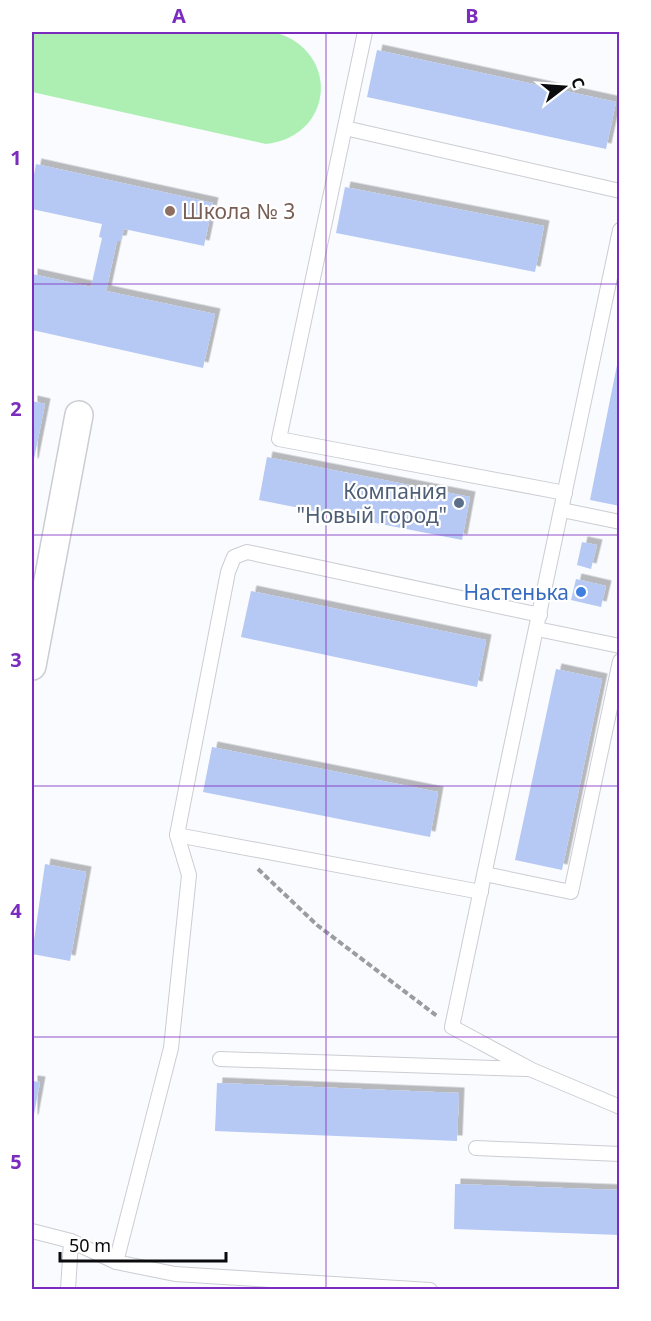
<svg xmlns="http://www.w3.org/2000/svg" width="651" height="1321" viewBox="0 0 651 1321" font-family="'Noto Sans',sans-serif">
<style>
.green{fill:#adefb2}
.building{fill:#b6c9f4;filter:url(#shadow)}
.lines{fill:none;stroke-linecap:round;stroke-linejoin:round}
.service-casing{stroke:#cbcdd2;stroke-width:16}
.minor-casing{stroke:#cbcdd2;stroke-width:30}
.path{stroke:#9b9ca0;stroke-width:4;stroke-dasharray:6 3;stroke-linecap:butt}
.service{stroke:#fff;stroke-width:14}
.minor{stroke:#fff;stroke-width:27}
.grid{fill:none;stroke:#7b2cbf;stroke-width:1.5;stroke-opacity:0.55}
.education-dot{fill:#8d6e63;stroke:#fff;stroke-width:2}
.service-dot{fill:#5c6f8a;stroke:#fff;stroke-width:2}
.shop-dot{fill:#3f7fe0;stroke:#fff;stroke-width:2}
.labels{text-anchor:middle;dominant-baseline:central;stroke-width:4.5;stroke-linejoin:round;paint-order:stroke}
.education-label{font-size:21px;fill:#785e54;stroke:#fff;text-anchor:start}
.service-label{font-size:21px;fill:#4e5e75;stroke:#fff;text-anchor:end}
.shop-label{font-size:21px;fill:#366cbe;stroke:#fff;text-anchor:end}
.neatline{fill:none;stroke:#7b2cbf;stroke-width:2}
.grid-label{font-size:20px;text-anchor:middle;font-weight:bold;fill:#7b2cbf}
</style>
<defs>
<filter id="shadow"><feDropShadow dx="5.5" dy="-5.5" stdDeviation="0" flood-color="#0004"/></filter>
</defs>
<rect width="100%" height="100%" fill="#f9fbff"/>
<path class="green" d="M32,32l245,1c64,20 56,104 -11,111l-234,-52z"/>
<g class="building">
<path d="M377,50l239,52 -10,47 -239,-52z"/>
<path d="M36,164l177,39 -9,43 -80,-17 -3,12h-4l-11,50 109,23 -12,54 -171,-38v-56l59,13 11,-49 -3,-1 3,-13 -70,-15v-24z"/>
<path d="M345,187l199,39 -9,46 -199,-39z"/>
<path d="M618,360h2v146l-30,-6z"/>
<path d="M32,401l13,3 -12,60h-1z"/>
<path d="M267,457l203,40 -8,43 -203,-40z"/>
<path d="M582,542l15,3 -6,24 -14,-4z"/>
<path d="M576,579l30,7 -5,21 -30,-7z"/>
<path d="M251,591l235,49 -9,47 -236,-50z"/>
<path d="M556,669l46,10 -40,191 -47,-10z"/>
<path d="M212,747l226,45 -8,45 -227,-45z"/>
<path d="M45,864l41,8 -16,89 -38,-7z"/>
<path d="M32,1081l8,1 -7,38h-1z"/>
<path d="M217,1083l242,10 -2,48 -242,-10z"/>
<path d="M455,1184l165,6v45l-166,-6z"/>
</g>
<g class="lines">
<g class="service-casing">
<g id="service">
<path d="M365,32l-86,407 286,54"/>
<path d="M345,128l275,63"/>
<path d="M620,230l-168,797 80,43 88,37"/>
<path d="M562,510l58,12"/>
<path d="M537,629l83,17"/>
<path d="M177,835l304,57"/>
<path d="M485,874l86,18 49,-231"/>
<path d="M220,1059l307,10"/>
<path d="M476,1148l144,6"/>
<path d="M32,1231l39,10 45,21 59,12 255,16"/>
<path d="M116,1262l55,-214 18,-173 -12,-40 51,-263 6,-15 13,-5 293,63"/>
<path d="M68,1290l3,-49"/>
</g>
</g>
<g class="minor-casing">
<path id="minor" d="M32,666l47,-251"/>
</g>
<path class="path" d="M258,869l59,56 120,91"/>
<use href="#service" class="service"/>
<use href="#minor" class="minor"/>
</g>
<path class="grid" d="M326,32v1258M32,284h588M32,535h588M32,786h588M32,1037h588"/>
<circle class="education-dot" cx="170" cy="211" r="6"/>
<circle class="service-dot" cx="459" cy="503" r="6"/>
<circle class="shop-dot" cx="581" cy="592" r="6"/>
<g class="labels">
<g class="education-label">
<text x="182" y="211">Школа № 3</text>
</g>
<g class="service-label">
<text x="447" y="491">Компания<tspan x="447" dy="24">"Новый город"</tspan></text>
</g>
<g class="shop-label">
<text x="569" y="592">Настенька</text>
</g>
</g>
<rect width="651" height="1321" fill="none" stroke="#ffffff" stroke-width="66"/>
<g transform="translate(564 87) rotate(73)" stroke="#ffffff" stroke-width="4.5" paint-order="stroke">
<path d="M0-4.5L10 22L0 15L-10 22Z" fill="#0b0b0d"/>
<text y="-9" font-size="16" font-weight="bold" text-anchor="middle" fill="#0b0b0d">С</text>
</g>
<path d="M60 1252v9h166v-9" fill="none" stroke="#0b0b0d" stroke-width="3"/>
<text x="69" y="1252" font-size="18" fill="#0b0b0d" stroke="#ffffff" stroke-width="4.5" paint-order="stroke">50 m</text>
<rect x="33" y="33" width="585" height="1255" class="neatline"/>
<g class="grid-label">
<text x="179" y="23">A</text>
<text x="472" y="23">B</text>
<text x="16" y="165">1</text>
<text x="16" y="416">2</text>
<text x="16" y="667">3</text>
<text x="16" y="918">4</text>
<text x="16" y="1169">5</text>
</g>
</svg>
